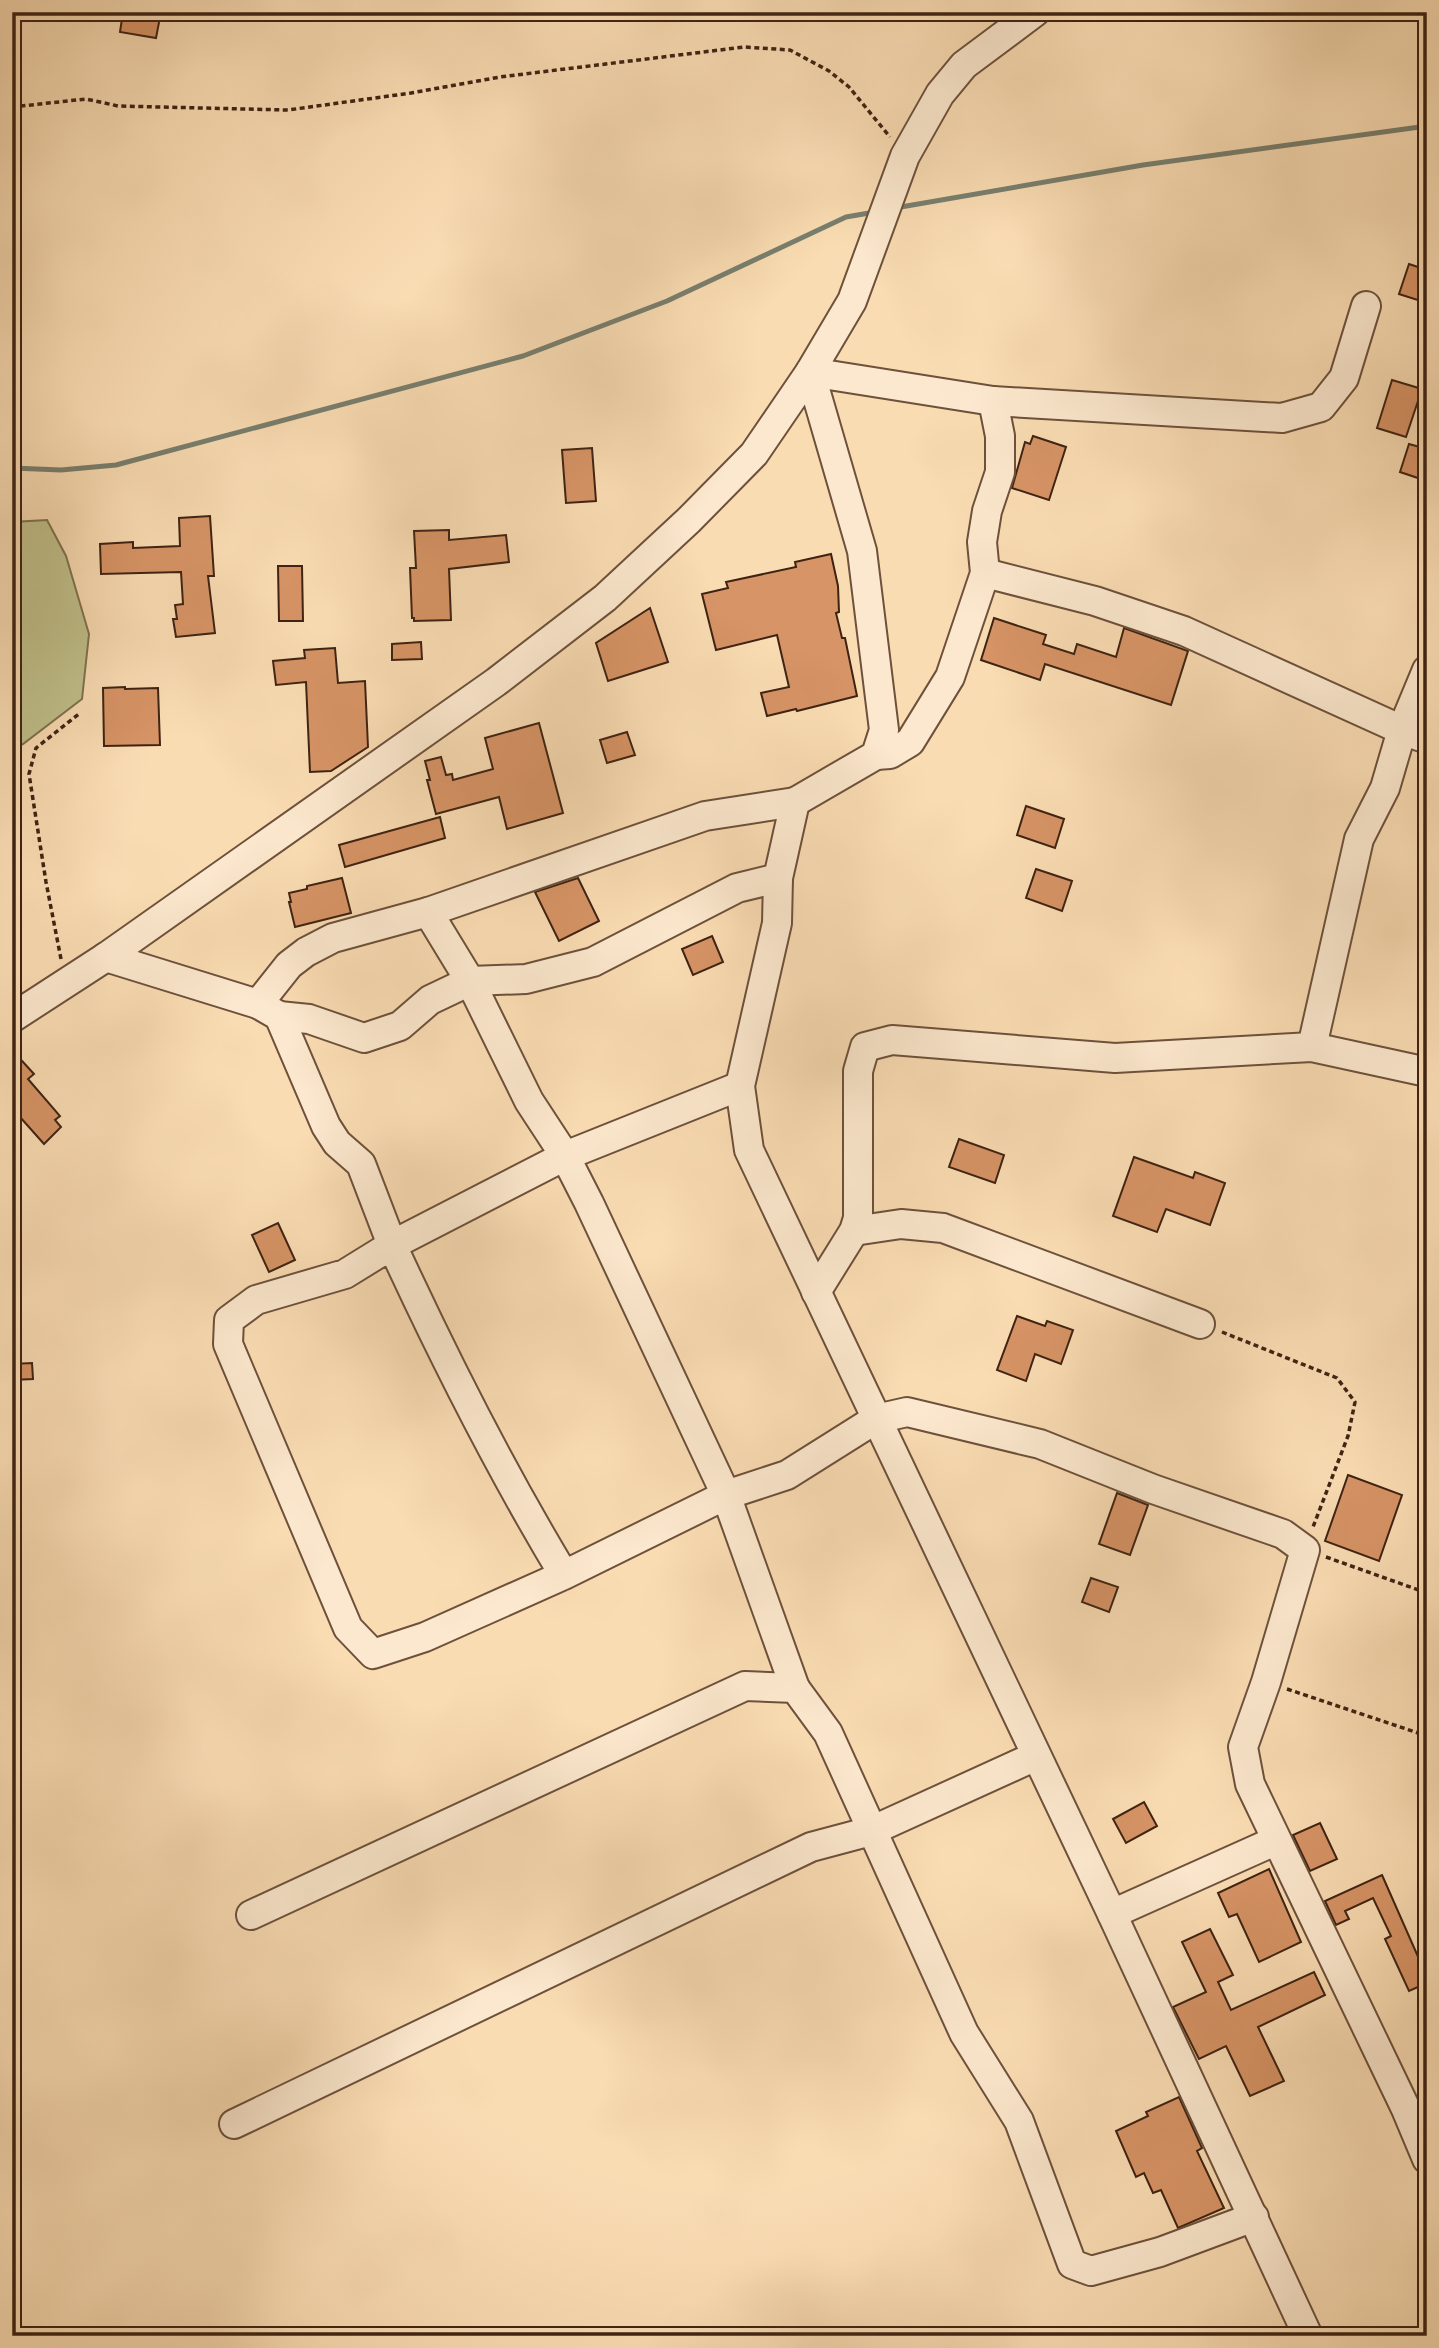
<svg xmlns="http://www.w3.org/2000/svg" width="1439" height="2348" viewBox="0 0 1439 2348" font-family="'IM FELL French Canon',serif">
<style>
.green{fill:#c0c08b;stroke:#7f724f;stroke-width:2}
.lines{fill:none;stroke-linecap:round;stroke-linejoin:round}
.stream{stroke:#787f6e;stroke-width:5}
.building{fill:#d79466;stroke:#3e2313;stroke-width:2}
.minor-casing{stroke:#6d513b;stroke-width:32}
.path{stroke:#3e2313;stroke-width:3.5;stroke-dasharray:5 3.5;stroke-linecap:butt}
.minor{stroke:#fce8ce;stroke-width:28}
</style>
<rect width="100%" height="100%" fill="#fadcb3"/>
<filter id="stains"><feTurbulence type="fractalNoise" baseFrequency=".00286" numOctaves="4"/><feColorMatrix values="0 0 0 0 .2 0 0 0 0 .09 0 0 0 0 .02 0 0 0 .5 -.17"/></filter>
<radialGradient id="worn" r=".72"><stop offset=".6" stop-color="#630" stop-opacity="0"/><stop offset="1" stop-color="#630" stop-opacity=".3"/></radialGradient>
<path class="green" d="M47,520l19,36 23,78 -7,65 -59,45 -11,4v-226z"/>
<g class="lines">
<g class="stream">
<path d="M895,208l248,-43 284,-39"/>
<path d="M12,468l49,2 55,-5 407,-109 144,-55 179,-84 29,-5"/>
</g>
</g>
<g class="building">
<path d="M123,12h38l-5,26 -36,-6z"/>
<path d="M1409,264l18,6v33l-28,-9z"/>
<path d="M1392,380l30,9 -16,48 -29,-9z"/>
<path d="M1033,436l33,11 -17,53 -37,-12 13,-46 5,2z"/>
<path d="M1409,444l18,5v32l-27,-9z"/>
<path d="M592,448l4,53 -30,2 -4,-53z"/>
<path d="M210,516l4,60h-6l7,57 -39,4 -3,-18h4l-2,-14 8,-1 -2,-32 -80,2 -1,-30 33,-2v6l47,-2 -1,-28z"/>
<path d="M449,530v10l57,-5 3,27 -60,7 2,51 -37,1v-3h-2l-2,-50h6l-2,-37z"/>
<path d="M831,554l7,32 1,26 -3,1 6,25h3l12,58 -60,15 -1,-2 -29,7 -6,-23 28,-6 -12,-52 -61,15 -14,-56 26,-6 -2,-6 70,-15 -1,-5z"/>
<path d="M278,566h24l1,55h-24z"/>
<path d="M650,608l18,54 -60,19 -12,-38z"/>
<path d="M994,618l52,17 -3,9 31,10 3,-10 39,13 8,-29 64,23 -17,54 -126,-41 -5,16 -59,-20z"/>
<path d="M421,642l1,17 -30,1v-16z"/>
<path d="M335,648l3,35 27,-2 3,66 -37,24 -21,1 -4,-90 -30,3 -3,-24 32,-3 -1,-8z"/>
<path d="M125,687v2l33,-1 2,57 -56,1 -1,-58z"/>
<path d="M539,723l24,90 -56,16 -8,-32 -63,17 -9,-34h3l-5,-19 16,-4 5,18 6,-1 1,6 40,-11 -8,-31z"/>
<path d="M627,732l8,23 -28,8 -7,-23z"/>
<path d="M1026,806l38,13 -9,29 -38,-13z"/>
<path d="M440,817l5,21 -100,29 -6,-22z"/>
<path d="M1036,869l36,12 -10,30 -36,-13z"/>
<path d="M342,878l9,35 -56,14 -6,-25h2l-2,-9 18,-4v-3z"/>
<path d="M578,878l21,43 -40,20 -24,-49z"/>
<path d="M712,936l11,26 -30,13 -11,-26z"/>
<path d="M12,1050l22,24 -6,5 32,37 -5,4 6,7 -17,17 -32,-36z"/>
<path d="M959,1139l45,16 -9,28 -46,-16z"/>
<path d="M1134,1157l59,21 2,-6 30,11 -15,42 -44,-16 -9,23 -44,-16z"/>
<path d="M278,1223l17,37 -26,12 -17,-37z"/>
<path d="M1017,1316l28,10 2,-5 26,9 -12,34 -26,-10 -9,27 -29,-11z"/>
<path d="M32,1363l1,16 -21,1v-16z"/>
<path d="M1348,1475l54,20 -23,66 -54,-20z"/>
<path d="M1117,1493l31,12 -18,50 -31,-11z"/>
<path d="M1091,1578l27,9 -9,25 -27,-10z"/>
<path d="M1144,1802l13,24 -31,17 -13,-24z"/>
<path d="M1320,1823l17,36 -27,12 -17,-36z"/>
<path d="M1269,1869l32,73 -42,20 -22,-48 -8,3 -11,-24z"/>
<path d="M1382,1875l45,102v6l-18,8 -24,-52 6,-3 -18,-38 -28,13 4,8 -13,6 -11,-24z"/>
<path d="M1210,1929l23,46 -15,7 13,28 83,-38 11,23 -67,32 26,54 -34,15 -24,-50 -27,13 -26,-52 33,-15 -24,-50z"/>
<path d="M1179,2097l23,51 -5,3 27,57 -46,20 -17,-38 -8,3 -9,-20 -8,4 -20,-46 32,-15 -2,-4z"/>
</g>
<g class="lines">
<g class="minor-casing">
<g id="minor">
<path d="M985,573l110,28 89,30 218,99 25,9"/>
<path d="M876,755l14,-1 20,-12 40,-65 35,-104 -3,-31 5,-31 13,-39v-36l-7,-35"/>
<path d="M428,912l42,69 59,120 36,55 24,47 137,292 69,193"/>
<path d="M106,957l152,47 21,12 47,110 11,17 24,21 31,81 173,-89 175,-70"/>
<path d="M258,1004l31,-39 17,-13 27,-14 95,-26 277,-96 90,-14"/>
<path d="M279,1016l30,3 55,19 36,-12 30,-26 40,-19 56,-2 67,-17 144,-74 41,-10"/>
<path d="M12,1018l94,-61 390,-275 109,-84 84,-78 65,-66 56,-82 42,-71 53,-145 35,-62 24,-29 71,-53"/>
<path d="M1312,1047l47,-208 26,-51 17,-58 25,-60"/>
<path d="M854,1231l47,-7 42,4 257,96"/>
<path d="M816,1292l38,-61 4,-13v-147l7,-24 27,-7 223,18 197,-11 115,25"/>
<path d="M564,1575c-64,-106 -120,-217 -172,-330l-47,29 -89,26 -27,20 -1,24 120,284 25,26 52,-17 139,-62 162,-80 61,-20 89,-56 31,-7 133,32 113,45 130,45 22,16 -39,132 -23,65 7,37 156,325 21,50"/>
<path d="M1112,1914l163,-73"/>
<path d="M251,1915l494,-229 50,2 33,45 136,300 55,88 53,143 19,7 69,-19 94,-35"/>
<path d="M234,2124l577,-277 60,-16 165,-75"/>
<path d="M1308,2336l-196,-422 -363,-764 -9,-64 37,-163 1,-45 17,-76 81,-47 8,-25 -22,-179 -52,-179 183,29 289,17 39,-11 23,-29 22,-72"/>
</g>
</g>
<g class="path">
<path d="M12,107l74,-8 32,7 170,4 123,-17 89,-16 244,-30 46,3 39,21 20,16 41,50"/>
<path d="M61,959l-15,-77 -17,-108 7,-26 44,-35"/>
<path d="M1222,1332l115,46 18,24 -7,34 -35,91"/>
<path d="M1326,1557l101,36"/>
<path d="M1287,1689l140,47"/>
</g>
<use href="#minor" class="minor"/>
</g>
<rect width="1439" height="2348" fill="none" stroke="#fadcb3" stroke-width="42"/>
<rect x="14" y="14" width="1411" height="2320" fill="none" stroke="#3e2313" stroke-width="3.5"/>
<rect x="21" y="21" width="1397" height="2306" fill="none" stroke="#3e2313" stroke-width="2"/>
<rect width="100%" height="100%" filter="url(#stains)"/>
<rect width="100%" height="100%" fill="url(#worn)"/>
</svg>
